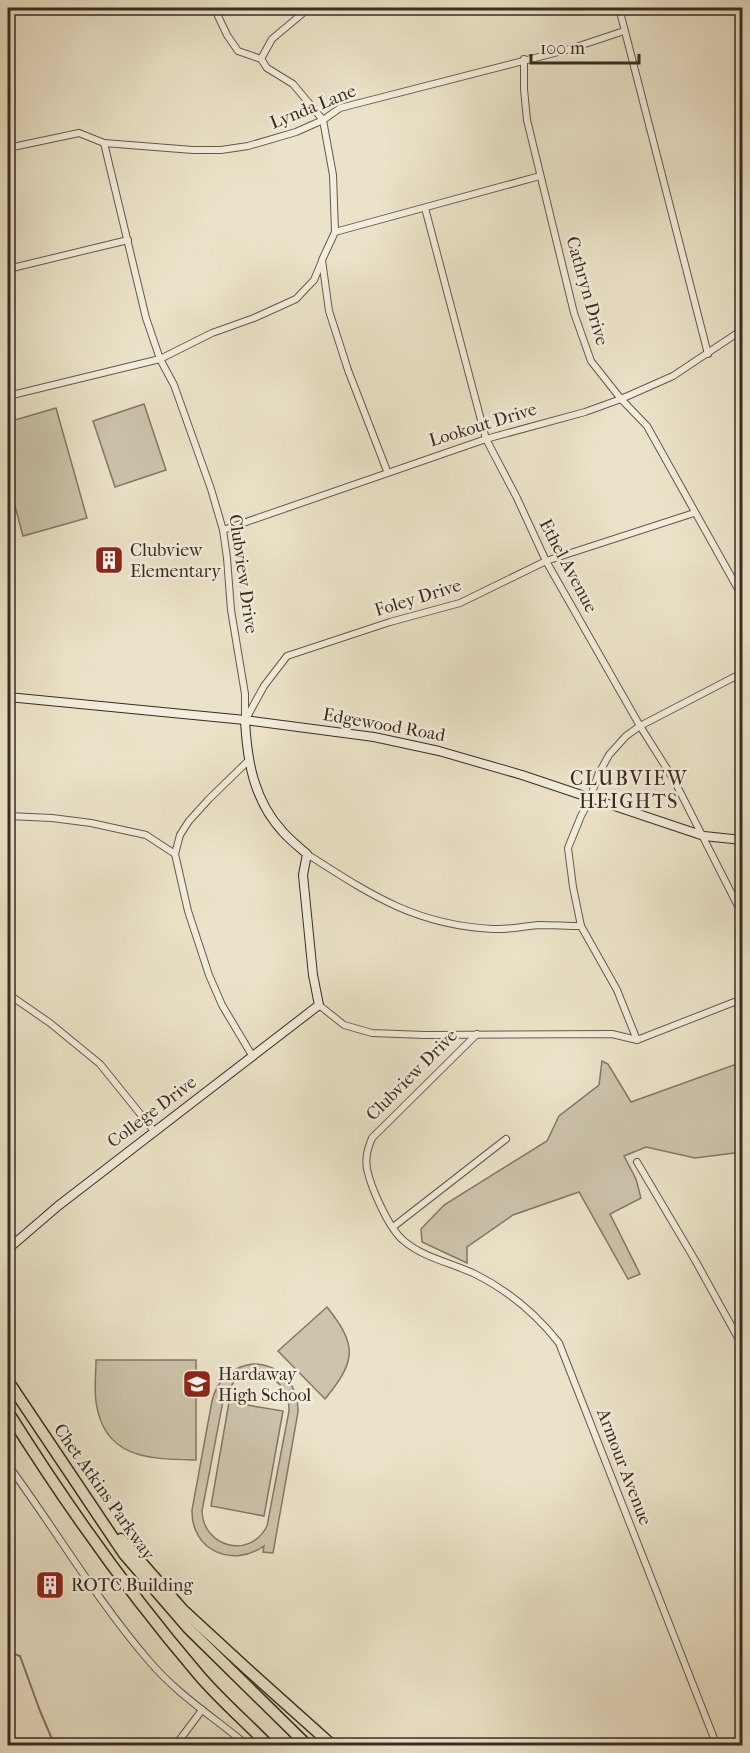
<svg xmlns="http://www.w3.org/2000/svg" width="750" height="1753" viewBox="0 0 750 1753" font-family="'IM FELL French Canon',serif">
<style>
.green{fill:#ccc4ac;stroke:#827866;stroke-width:1.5;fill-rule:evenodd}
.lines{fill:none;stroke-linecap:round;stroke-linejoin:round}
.stream{stroke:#7e7564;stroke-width:2}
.street-casing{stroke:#645a4b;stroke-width:8}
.secondary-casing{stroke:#372c21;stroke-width:10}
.highway-casing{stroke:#372c21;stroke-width:13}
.street{stroke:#f2eddc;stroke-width:6}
.secondary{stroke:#f2eddc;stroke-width:8}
.highway{stroke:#ebe3c9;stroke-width:10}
.labels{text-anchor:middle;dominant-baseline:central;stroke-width:5;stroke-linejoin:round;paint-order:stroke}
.street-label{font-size:18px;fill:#372c21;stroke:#f2eddc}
.poi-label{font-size:18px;fill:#372c21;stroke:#f2eddc;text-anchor:start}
.neighbourhood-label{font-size:20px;letter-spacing:1.5px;fill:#372c21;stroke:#f2eddc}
</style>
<rect width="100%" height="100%" fill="#ebe3c9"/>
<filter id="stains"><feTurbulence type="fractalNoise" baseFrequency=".00333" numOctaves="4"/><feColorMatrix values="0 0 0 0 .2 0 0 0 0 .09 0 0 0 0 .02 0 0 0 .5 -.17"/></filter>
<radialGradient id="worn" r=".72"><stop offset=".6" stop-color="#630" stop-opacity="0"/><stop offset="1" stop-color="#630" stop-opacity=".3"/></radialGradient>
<g class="green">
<path d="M144,404l22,66 -51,17 -22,-66z"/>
<path d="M56,408l31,110 -64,18 -15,-56v-58z"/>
<path d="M602,1061l6,3 23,38 111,-40v90l-47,6 -49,-11 -22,9 12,23 5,19 -31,16 30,60 -12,5 -49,-87 -66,23 -46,32v16l-45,-21 -1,-13 23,-24 103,-64 12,-25 40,-31z"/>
<path d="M327,1307c31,39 29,54 -2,92l-47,-48z"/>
<path d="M96,1360h100v100c-47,-1 -92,-1 -100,-58 -2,-14 0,-28 0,-42z"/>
<path d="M253,1364c27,0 46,21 45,48l-25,141 -10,-1 1,-6c-31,22 -73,5 -72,-36l20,-109c5,-21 19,-34 41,-37zM252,1374c22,-1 38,15 37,37l-22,115c-17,34 -64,21 -65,-15l22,-115 12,-17z"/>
<path d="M229,1402l54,9 -19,105 -53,-10z"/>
</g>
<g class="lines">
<path class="stream" d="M8,1652l12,4 20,55 15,35"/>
<g class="street-casing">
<g id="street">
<path d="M218,8v8l9,19 11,16 23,8 6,9 26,16 30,36 10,55 2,57 -13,28 7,51 19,59 39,101"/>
<path d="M619,8l89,346"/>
<path d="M261,59l11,-20 37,-31"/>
<path d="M524,59v30l3,31 47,193 17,48 30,38 26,27 95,170"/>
<path d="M104,143l42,175 14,41 14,26 37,104 12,41 4,28 4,52 14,84v26"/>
<path d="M8,148l71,-15 25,10 89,7h28l27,-4 48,-14 27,-12 17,-12 230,-59 54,-18"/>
<path d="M425,208l61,231 31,59 29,63 94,165 34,54 68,134"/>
<path d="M335,232l205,-56"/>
<path d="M8,269l120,-29"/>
<path d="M8,396l152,-37 52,-26 42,-15 42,-19 18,-19 8,-19"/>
<path d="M223,530l263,-91 99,-27 36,-13 52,-23 69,-46"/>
<path d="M247,717l17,-31 23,-30 103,-34 70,-19 86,-42 148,-48"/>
<path d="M248,761l-39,38 -20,22 -9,14 -5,19 13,57 21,64 13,30 31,52"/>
<path d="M8,816l44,2 39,5 55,12 29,19"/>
<path d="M307,854c64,41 108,71 186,75 15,1 31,-3 46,-4 14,0 28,1 42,1"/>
<path d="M8,994l42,29 50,41 54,67"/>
<path d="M319,1005l25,20 28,8 53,2 187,-1 25,6 105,-41"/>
<path d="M477,1034l-105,104c-4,10 -7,19 -5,31 4,19 22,60 37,72 20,17 48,22 71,33 32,16 62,41 84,69l158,403"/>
<path d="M637,1040l-20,-50 -36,-64 -8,-39 -5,-39 13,-32 9,-17 8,-24 11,-20 17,-19 14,-10 102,-53"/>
<path d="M637,1162l58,98 47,85"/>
<path d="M393,1227l113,-88"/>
<path d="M8,1465c48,65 89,136 142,197 28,33 65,56 98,84"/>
<path d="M175,1746l27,-36"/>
</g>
</g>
<g class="secondary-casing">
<g id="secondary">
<path d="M8,697l237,23 129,17 65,14 83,24 182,61 38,4"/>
<path d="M8,1249l50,-43 261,-201 -6,-30 -10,-100 4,-21c-8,-7 -17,-14 -24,-22 -29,-31 -36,-71 -38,-112"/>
<path d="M737,1746l5,-7"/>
</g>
</g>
<g class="highway-casing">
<g id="highway">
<path d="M8,1381l116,173 64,74 120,118"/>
<path d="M8,1412c57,91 120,180 190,262 22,26 48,48 71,72"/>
<path d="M121,1539l62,71 63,58 87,78"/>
</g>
</g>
<use href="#street" class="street"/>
<use href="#secondary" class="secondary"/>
<use href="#highway" class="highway"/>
</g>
<defs>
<g id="building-square" transform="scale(1.5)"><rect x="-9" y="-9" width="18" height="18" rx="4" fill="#8f2418" stroke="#f2eddc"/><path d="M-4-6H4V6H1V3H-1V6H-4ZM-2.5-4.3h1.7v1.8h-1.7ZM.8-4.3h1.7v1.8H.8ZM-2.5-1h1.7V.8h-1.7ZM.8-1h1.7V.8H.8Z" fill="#fff"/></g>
<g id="school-square" transform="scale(1.5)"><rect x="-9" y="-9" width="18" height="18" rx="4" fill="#8f2418" stroke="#f2eddc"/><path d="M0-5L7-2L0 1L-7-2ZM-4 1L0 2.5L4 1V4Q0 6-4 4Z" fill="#fff"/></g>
</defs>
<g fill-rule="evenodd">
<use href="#building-square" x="109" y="560"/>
<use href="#school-square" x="197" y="1384"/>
<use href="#building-square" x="50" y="1585"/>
</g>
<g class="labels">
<g class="street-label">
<text transform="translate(313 107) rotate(-22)">Lynda Lane</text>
<text transform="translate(587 291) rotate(74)">Cathryn Drive</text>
<text transform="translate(483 425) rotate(-17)">Lookout Drive</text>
<text transform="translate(568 566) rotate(62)">Ethel Avenue</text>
<text transform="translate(243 574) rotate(82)">Clubview Drive</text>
<text transform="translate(418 598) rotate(-17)">Foley Drive</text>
<text transform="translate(384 725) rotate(10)">Edgewood Road</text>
<text transform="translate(412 1075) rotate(-45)">Clubview Drive</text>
<text transform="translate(152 1112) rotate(-37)">College Drive</text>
<text transform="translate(624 1467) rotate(69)">Armour Avenue</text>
<text transform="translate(104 1492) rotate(55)">Chet Atkins Parkway</text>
</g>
<g class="poi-label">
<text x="130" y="550">Clubview<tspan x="130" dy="21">Elementary</tspan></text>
<text x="218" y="1374">Hardaway<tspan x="218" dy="21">High School</tspan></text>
<text x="71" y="1585">ROTC Building</text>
</g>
<g class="neighbourhood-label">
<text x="629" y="778">CLUBVIEW<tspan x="629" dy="23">HEIGHTS</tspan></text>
</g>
</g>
<rect width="750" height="1753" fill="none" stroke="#ebe3c9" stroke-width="30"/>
<rect x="9" y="9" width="732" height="1735" fill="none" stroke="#372c21" stroke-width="3"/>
<rect x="15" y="15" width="720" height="1723" fill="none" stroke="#372c21" stroke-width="1.5"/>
<path d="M531 54v9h108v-9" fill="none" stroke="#372c21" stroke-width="3"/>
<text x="540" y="54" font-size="18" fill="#372c21" stroke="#f2eddc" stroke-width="4.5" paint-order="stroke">100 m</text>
<rect width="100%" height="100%" filter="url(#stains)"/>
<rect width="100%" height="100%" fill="url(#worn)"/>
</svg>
